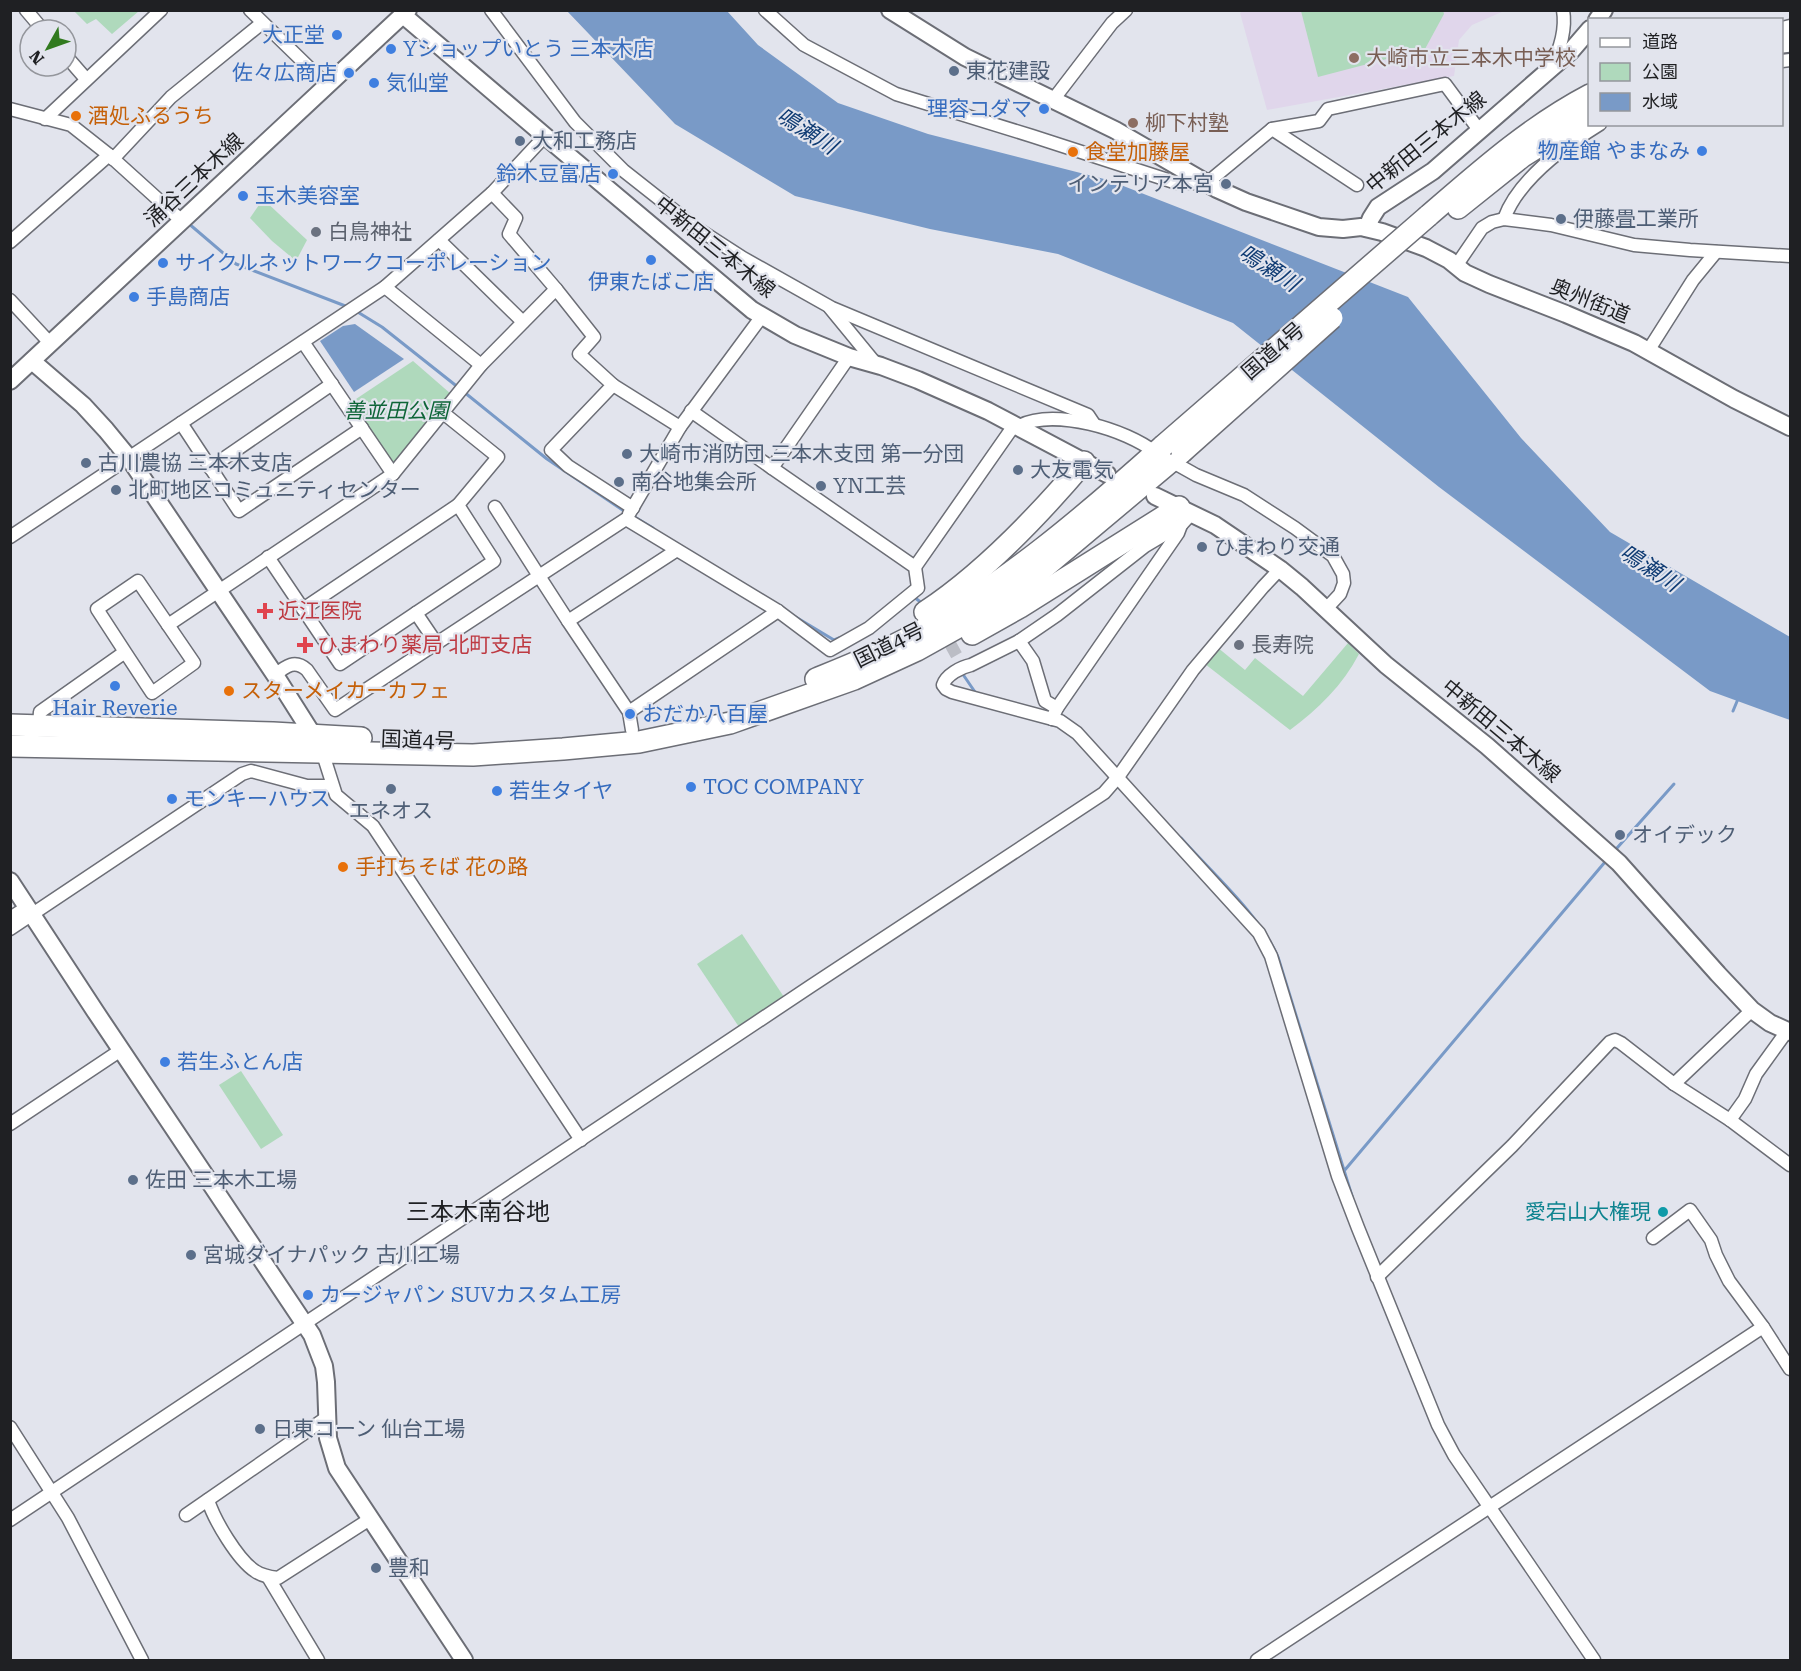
<svg xmlns="http://www.w3.org/2000/svg" width="1801" height="1671" viewBox="0 0 1801 1671" font-family="'Roboto Serif','Noto Sans JP',serif">
<style>
.education{fill:#e0d6eb}
.green{fill:#afd9bc}
.water{fill:#799ac7}
.lines{fill:none;stroke-linecap:round;stroke-linejoin:round}
.stream{stroke:#799ac7;stroke-width:3}
.street-tunnel{stroke:#bbbdc5;stroke-width:12;stroke-dasharray:12 6;stroke-linecap:butt}
.street-casing{stroke:#6c6e76;stroke-width:15}
.secondary-casing{stroke:#6c6e76;stroke-width:20}
.highway-casing{stroke:#6c6e76;stroke-width:24}
.street{stroke:#fff;stroke-width:12}
.secondary{stroke:#fff;stroke-width:16}
.highway{stroke:#fff;stroke-width:21}
.highway-bridge-casing{stroke:#6c6e76;stroke-width:24;stroke-linecap:butt}
.highway-bridge{stroke:#fff;stroke-width:21}
.shop-dot{fill:#3f7fe0;stroke:#e2e4ed;stroke-width:2}
.education-dot{fill:#8d6e63;stroke:#e2e4ed;stroke-width:2}
.service-dot{fill:#5c6f8a;stroke:#e2e4ed;stroke-width:2}
.food-dot{fill:#e8710a;stroke:#e2e4ed;stroke-width:2}
.worship-dot{fill:#6b7280;stroke:#e2e4ed;stroke-width:2}
.health-dot{fill:#e0444e;stroke:#e2e4ed;stroke-width:2}
.culture-dot{fill:#0f9aa8;stroke:#e2e4ed;stroke-width:2}
.labels{text-anchor:middle;dominant-baseline:central;stroke-width:4.5;stroke-linejoin:round;paint-order:stroke}
.shop-label{font-size:21px;fill:#366cbe;stroke:#e2e4ed;text-anchor:start}
.education-label{font-size:21px;fill:#785e54;stroke:#e2e4ed;text-anchor:start}
.service-label{font-size:21px;fill:#4e5e75;stroke:#e2e4ed;text-anchor:start}
.food-label{font-size:21px;fill:#c56008;stroke:#e2e4ed;text-anchor:start}
.street-label{font-size:21px;fill:#1f2023;stroke:#e2e4ed}
.worship-label{font-size:21px;fill:#5b616d;stroke:#e2e4ed;text-anchor:start}
.park-label{font-size:21px;font-style:italic;fill:#0e6538;stroke:#e2e4ed}
.health-label{font-size:21px;fill:#be3a42;stroke:#e2e4ed;text-anchor:start}
.culture-label{font-size:21px;fill:#0d838f;stroke:#e2e4ed;text-anchor:end}
.water-label{font-size:22px;font-style:italic;fill:#103c74;stroke:#e2e4ed}
.quarter-label{font-size:24px;fill:#1f2023;stroke:#e2e4ed}
</style>
<rect width="100%" height="100%" fill="#e2e4ed"/>
<path class="education" d="M1244,10l260,1 -32,14 -13,15 -5,36 -187,34 -27,-97z"/>
<g class="green">
<path d="M1443,10l1,4 -19,35 -107,28 -17,-66z"/>
<path d="M74,11h65l-27,23 -16,-15 -9,5z"/>
<path d="M263,199l44,41 -11,21 -24,-20 -22,-23z"/>
<path d="M413,361l38,33 -58,71 -43,-62z"/>
<path d="M1348,643l11,11c-16,31 -41,55 -69,76l-85,-66 12,-17 28,23 10,-12 48,38z"/>
<path d="M742,934l42,63 -45,30 -42,-63z"/>
<path d="M241,1071l42,64 -22,14 -42,-64z"/>
</g>
<g class="water">
<path d="M567,11h160l31,34 80,58 90,31 180,46 300,117 113,141 89,94 180,105v83l-80,-29 -271,-204 -206,-164 -175,-69 -128,-25 -135,-33 -120,-72z"/>
<path d="M355,324l49,35 -50,33 -34,-51 23,-15z"/>
</g>
<g class="lines">
<g class="stream">
<path d="M188,223l48,41 112,43"/>
<path d="M356,311l26,16 77,61"/>
<path d="M464,392l83,67 80,54"/>
<path d="M633,516l20,12"/>
<path d="M914,597l9,7"/>
<path d="M794,616l40,24 5,-2"/>
<path d="M962,673l13,19"/>
<path d="M1733,711l5,-12"/>
<path d="M1181,838c33,37 77,75 97,119l74,239"/>
<path d="M1617,848l57,-64"/>
<path d="M1344,1171l261,-309"/>
</g>
<path class="street-tunnel" d="M942,629l16,29"/>
<g class="street-casing">
<g id="street">
<path d="M26,10l17,20"/>
<path d="M250,10l78,76"/>
<path d="M491,10l84,112 49,49 71,56 48,31 89,50 256,107 6,9"/>
<path d="M765,10l39,35 92,49 136,42 145,47h30l65,-54 47,-8 9,-12 117,-25 34,46"/>
<path d="M1782,28l8,-2"/>
<path d="M66,56l20,23"/>
<path d="M1782,61l8,-1"/>
<path d="M1551,64c10,-14 15,-37 12,-54"/>
<path d="M1053,100l59,-77 14,-13"/>
<path d="M10,109l61,16 38,30 73,66"/>
<path d="M45,119l116,-109"/>
<path d="M1272,129l85,56"/>
<path d="M113,159l58,-62 91,-74"/>
<path d="M492,193l24,25 -7,16 47,55"/>
<path d="M1504,219c14,-39 62,-74 96,-95"/>
<path d="M439,240l84,82"/>
<path d="M10,242l99,-87"/>
<path d="M1456,266l26,-38 10,-6 12,-3 47,6 83,20 56,5 100,6"/>
<path d="M385,287l96,78"/>
<path d="M10,300l40,43"/>
<path d="M830,308l46,56"/>
<path d="M303,342l90,132"/>
<path d="M1648,351l45,-71 23,-28"/>
<path d="M613,385l67,42"/>
<path d="M691,411l81,57"/>
<path d="M181,423l58,88 123,-83"/>
<path d="M1019,426c35,-18 107,3 137,27"/>
<path d="M1171,461l25,14 48,20 51,33 38,28 10,18 1,9 -4,11 -14,15"/>
<path d="M210,468l122,-84"/>
<path d="M1192,513l-10,11 -37,22 -88,69 -38,26 -48,24c-10,2 -25,10 -28,20l3,4 6,3 108,29 17,12 182,200 12,23 67,220 20,52 80,197 16,30 140,205"/>
<path d="M629,514l51,-87 82,-111"/>
<path d="M10,537l375,-250 107,-94 53,-57"/>
<path d="M677,550l-109,71 -29,-45 87,-57 152,92 52,39 39,-22 49,-40 -3,-21 -143,-99 77,-111"/>
<path d="M268,557l72,107 76,-51"/>
<path d="M915,567l100,-143"/>
<path d="M303,609l155,-104"/>
<path d="M568,621l61,91 3,18"/>
<path d="M168,625l225,-151 88,-109 75,-76 38,48 -15,17 34,31 -62,65 17,16 65,42"/>
<path d="M1019,641l14,20 12,40 12,7"/>
<path d="M437,644l-21,-31 78,-52 -36,-56 40,-48 -56,-45"/>
<path d="M275,675c11,-9 20,-16 32,-5l28,40 204,-134 -44,-69"/>
<path d="M629,712l149,-101"/>
<path d="M1052,719l5,-11 121,-175 3,-8"/>
<path d="M39,725l1,-13 85,-60 27,41 42,-30 -56,-82 -41,28 28,43"/>
<path d="M322,751l14,44 37,31 208,314"/>
<path d="M10,918l17,-11"/>
<path d="M10,929l232,-155 9,-3 56,15h25"/>
<path d="M1674,1084l78,-74"/>
<path d="M1730,1120l15,-21 11,-25 31,-43"/>
<path d="M10,1124l111,-74"/>
<path d="M1653,1238l37,-28 21,30 5,15 13,26 34,46 27,42"/>
<path d="M1377,1277l135,-131 98,-104 5,-2 6,3 53,41 56,36 60,45"/>
<path d="M10,1427l58,91 74,142"/>
<path d="M208,1500c6,20 30,60 47,71 7,5 15,6 23,7l92,-59"/>
<path d="M186,1515l140,-97"/>
<path d="M10,1520l801,-534 293,-193 14,-16 75,-107 70,-83 17,-18"/>
<path d="M268,1577l50,83"/>
<path d="M1257,1660l506,-333"/>
</g>
</g>
<g class="secondary-casing">
<g id="secondary">
<path d="M890,10l75,47 150,73 102,59 29,13 73,25 24,2 18,-2 21,5 44,16 23,12 16,13 24,11 77,30 68,29 100,56 56,28"/>
<path d="M403,15l142,121 207,174 43,25 54,22 32,9 37,14 70,31 119,63"/>
<path d="M1597,20l7,-10"/>
<path d="M1367,228l4,-10 7,-11 55,-36 138,-120 19,-22"/>
<path d="M32,361l51,44 23,25 23,28 146,217 43,68"/>
<path d="M10,381l398,-371"/>
<path d="M1155,496l60,29 65,44 22,18 84,78 101,81 132,117 99,111 34,36 18,13 20,9"/>
<path d="M10,881l85,130 217,324 12,31 2,16 2,56 9,30 127,192"/>
</g>
</g>
<g class="highway-casing">
<g id="highway">
<path d="M1782,42l8,-1"/>
<path d="M1458,208l65,-52 67,-42"/>
<path d="M1428,216c51,-44 101,-89 162,-121"/>
<path d="M925,612c58,-38 114,-97 159,-150"/>
<path d="M972,634l48,-27 159,-100"/>
<path d="M816,679c32,-13 65,-26 96,-43 92,-51 173,-120 251,-190"/>
<path d="M10,725l263,8 88,5"/>
<path d="M10,746l463,9 90,-6 76,-7 91,-19 124,-44 63,-29 61,-34 55,-39 149,-125"/>
</g>
</g>
<use href="#street" class="street"/>
<use href="#secondary" class="secondary"/>
<use href="#highway" class="highway"/>
<g class="highway-bridge-casing">
<g id="highway-bridge">
<path d="M1163,446l265,-230"/>
<path d="M1182,452l150,-134"/>
</g>
</g>
<use href="#highway-bridge" class="highway-bridge"/>
</g>
<g class="shop-dot">
<circle cx="337" cy="35" r="6"/>
<circle cx="391" cy="49" r="6"/>
<circle cx="349" cy="73" r="6"/>
<circle cx="374" cy="83" r="6"/>
<circle cx="1044" cy="109" r="6"/>
<circle cx="1702" cy="151" r="6"/>
<circle cx="613" cy="174" r="6"/>
<circle cx="243" cy="196" r="6"/>
<circle cx="651" cy="260" r="6"/>
<circle cx="163" cy="263" r="6"/>
<circle cx="134" cy="297" r="6"/>
<circle cx="115" cy="686" r="6"/>
<circle cx="630" cy="714" r="6"/>
<circle cx="691" cy="787" r="6"/>
<circle cx="497" cy="791" r="6"/>
<circle cx="172" cy="799" r="6"/>
<circle cx="165" cy="1062" r="6"/>
<circle cx="308" cy="1295" r="6"/>
</g>
<g class="education-dot">
<circle cx="1354" cy="58" r="6"/>
<circle cx="1133" cy="123" r="6"/>
</g>
<g class="service-dot">
<circle cx="954" cy="71" r="6"/>
<circle cx="520" cy="141" r="6"/>
<circle cx="1226" cy="184" r="6"/>
<circle cx="1561" cy="219" r="6"/>
<circle cx="627" cy="454" r="6"/>
<circle cx="86" cy="463" r="6"/>
<circle cx="1018" cy="470" r="6"/>
<circle cx="619" cy="482" r="6"/>
<circle cx="821" cy="486" r="6"/>
<circle cx="116" cy="490" r="6"/>
<circle cx="1202" cy="547" r="6"/>
<circle cx="391" cy="789" r="6"/>
<circle cx="1620" cy="835" r="6"/>
<circle cx="133" cy="1180" r="6"/>
<circle cx="191" cy="1255" r="6"/>
<circle cx="260" cy="1429" r="6"/>
<circle cx="376" cy="1568" r="6"/>
</g>
<g class="food-dot">
<circle cx="76" cy="116" r="6"/>
<circle cx="1073" cy="152" r="6"/>
<circle cx="229" cy="691" r="6"/>
<circle cx="343" cy="867" r="6"/>
</g>
<g class="worship-dot">
<circle cx="316" cy="232" r="6"/>
<circle cx="1239" cy="645" r="6"/>
</g>
<g class="health-dot">
<path d="M262 602h6v6h6v6h-6v6h-6v-6h-6v-6h6z"/>
<path d="M302 636h6v6h6v6h-6v6h-6v-6h-6v-6h6z"/>
</g>
<circle class="culture-dot" cx="1663" cy="1212" r="6"/>
<g class="labels">
<g class="shop-label">
<text x="325" y="35" text-anchor="end">大正堂</text>
<text x="403" y="49">Yショップいとう 三本木店</text>
<text x="337" y="73" text-anchor="end">佐々広商店</text>
<text x="386" y="83">気仙堂</text>
<text x="1032" y="109" text-anchor="end">理容コダマ</text>
<text x="1690" y="151" text-anchor="end">物産館 やまなみ</text>
<text x="601" y="174" text-anchor="end">鈴木豆富店</text>
<text x="255" y="196">玉木美容室</text>
<text x="175" y="263">サイクルネットワークコーポレーション</text>
<text x="651" y="282" text-anchor="middle">伊東たばこ店</text>
<text x="146" y="297">手島商店</text>
<text x="115" y="708" text-anchor="middle">Hair Reverie</text>
<text x="642" y="714">おだか八百屋</text>
<text x="703" y="787">TOC COMPANY</text>
<text x="509" y="791">若生タイヤ</text>
<text x="184" y="799">モンキーハウス</text>
<text x="177" y="1062">若生ふとん店</text>
<text x="320" y="1295">カージャパン SUVカスタム工房</text>
</g>
<g class="education-label">
<text x="1366" y="58">大崎市立三本木中学校</text>
<text x="1145" y="123">柳下村塾</text>
</g>
<g class="service-label">
<text x="966" y="71">東花建設</text>
<text x="532" y="141">大和工務店</text>
<text x="1214" y="184" text-anchor="end">インテリア本宮</text>
<text x="1573" y="219">伊藤畳工業所</text>
<text x="639" y="454">大崎市消防団 三本木支団 第一分団</text>
<text x="98" y="463">古川農協 三本木支店</text>
<text x="1030" y="470">大友電気</text>
<text x="631" y="482">南谷地集会所</text>
<text x="833" y="486">YN工芸</text>
<text x="128" y="490">北町地区コミュニティセンター</text>
<text x="1214" y="547">ひまわり交通</text>
<text x="391" y="811" text-anchor="middle">エネオス</text>
<text x="1632" y="835">オイデック</text>
<text x="145" y="1180">佐田 三本木工場</text>
<text x="203" y="1255">宮城ダイナパック 古川工場</text>
<text x="272" y="1429">日東コーン 仙台工場</text>
<text x="388" y="1568">豊和</text>
</g>
<g class="food-label">
<text x="88" y="116">酒処ふるうち</text>
<text x="1085" y="152">食堂加藤屋</text>
<text x="241" y="691">スターメイカーカフェ</text>
<text x="355" y="867">手打ちそば 花の路</text>
</g>
<g class="street-label">
<text transform="translate(1426 142) rotate(-39)">中新田三本木線</text>
<text transform="translate(194 180) rotate(-43)">涌谷三本木線</text>
<text transform="translate(715 247) rotate(39)">中新田三本木線</text>
<text transform="translate(1590 301) rotate(22)">奥州街道</text>
<text transform="translate(1273 351) rotate(-41)">国道4号</text>
<text transform="translate(889 645) rotate(-26)">国道4号</text>
<text transform="translate(1501 731) rotate(40)">中新田三本木線</text>
<text transform="translate(418 740) rotate(2)">国道4号</text>
</g>
<g class="worship-label">
<text x="328" y="232">白鳥神社</text>
<text x="1251" y="645">長寿院</text>
</g>
<g class="park-label">
<text x="396" y="411">善並田公園</text>
</g>
<g class="health-label">
<text x="278" y="611">近江医院</text>
<text x="317" y="645">ひまわり薬局 北町支店</text>
</g>
<g class="culture-label">
<text x="1651" y="1212">愛宕山大権現</text>
</g>
<g class="water-label">
<text transform="translate(807 131) rotate(32)">鳴瀬川</text>
<text transform="translate(1269 268) rotate(33)">鳴瀬川</text>
<text transform="translate(1650 568) rotate(33)">鳴瀬川</text>
</g>
<g class="quarter-label">
<text x="478" y="1212">三本木南谷地</text>
</g>
</g>
<rect width="1801" height="1671" fill="none" stroke="#1f2023" stroke-width="24"/>
<rect x="1588" y="18" width="195" height="108" fill="#e2e4ed" stroke="#94969c" stroke-width="1.5"/>
<rect x="1600" y="38" width="30" height="9" fill="#ffffff" stroke="#94969c" stroke-width="1.5"/>
<text x="1642" y="48" font-size="18" fill="#1f2023">道路</text>
<rect x="1600" y="63" width="30" height="18" fill="#afd9bc" stroke="#94969c" stroke-width="1.5"/>
<text x="1642" y="78" font-size="18" fill="#1f2023">公園</text>
<rect x="1600" y="93" width="30" height="18" fill="#799ac7" stroke="#94969c" stroke-width="1.5"/>
<text x="1642" y="108" font-size="18" fill="#1f2023">水域</text>
<g transform="translate(48 48) rotate(230)"><circle r="28" fill="#e2e4ed" stroke="#94969c" stroke-width="1.5"/>
<path d="M0-4.5L10 22L0 15L-10 22Z" fill="#317a1f"/>
<text y="-9" font-size="16" font-weight="bold" text-anchor="middle" fill="#1f2023">N</text>
</g>
</svg>
